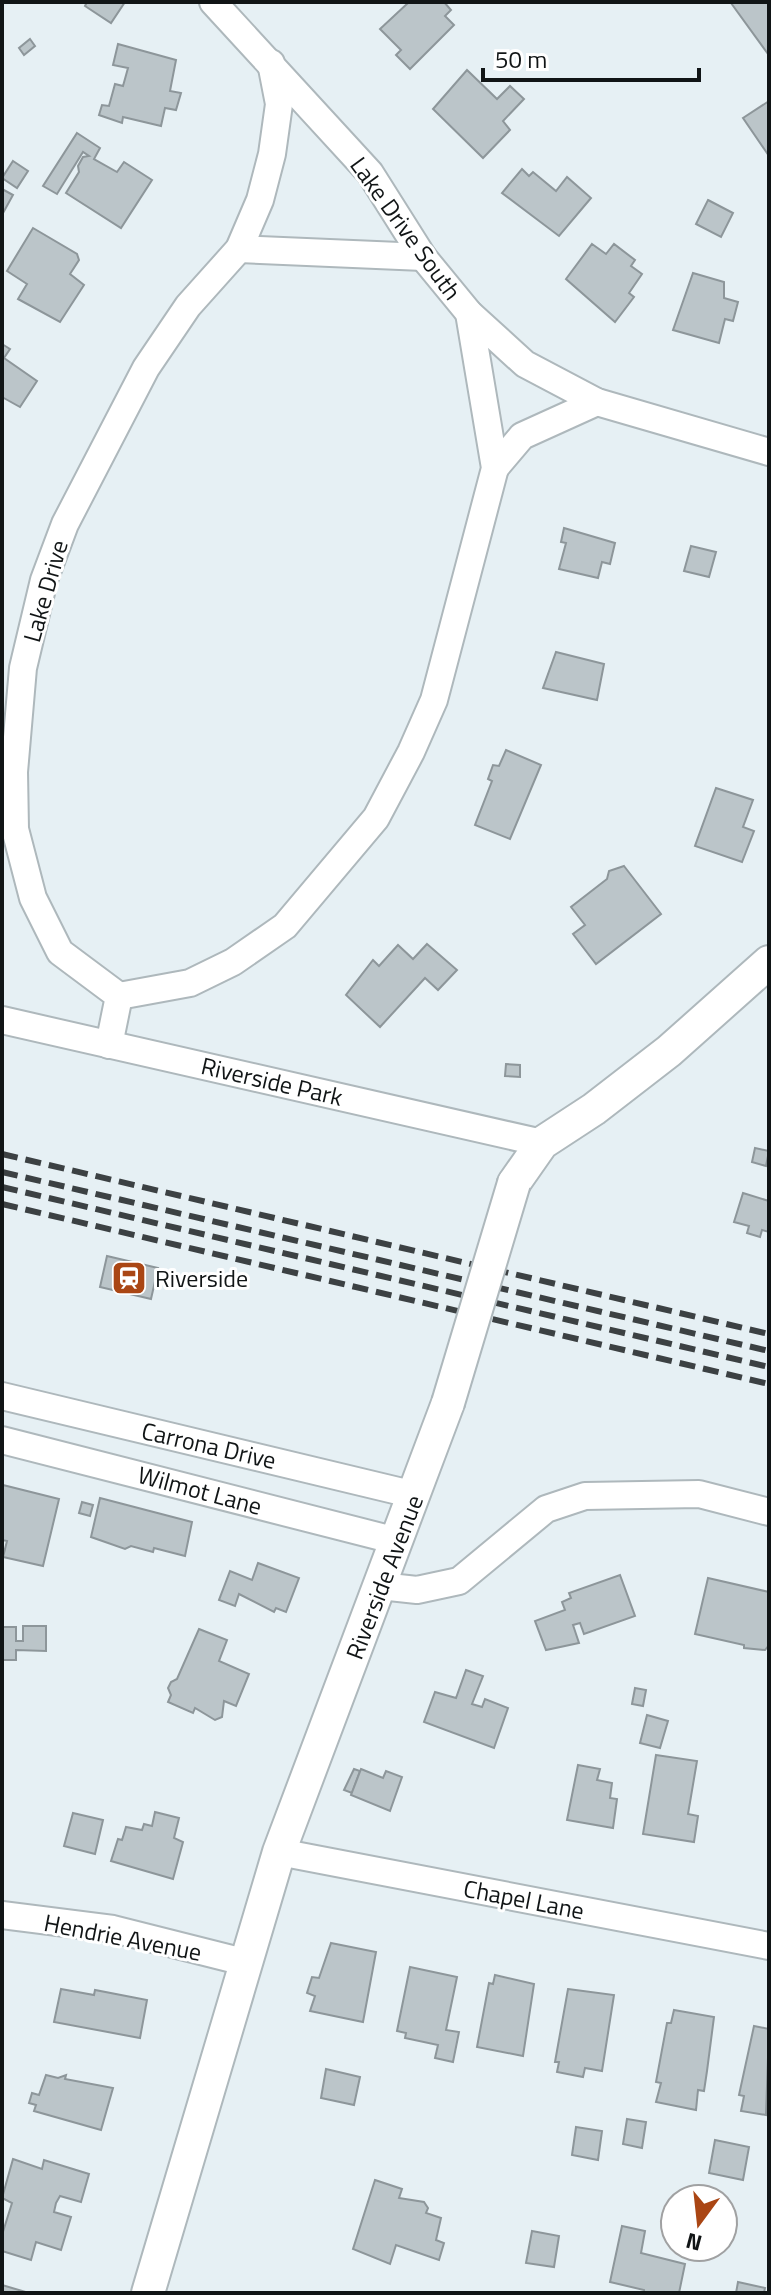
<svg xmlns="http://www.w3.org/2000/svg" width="771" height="2295" viewBox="0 0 771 2295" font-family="'Titillium Web',sans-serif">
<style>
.building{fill:#bbc5c9;stroke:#8d969a;stroke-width:2}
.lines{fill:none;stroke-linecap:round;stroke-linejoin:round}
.minor-casing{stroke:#aeb8bc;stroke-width:30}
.tertiary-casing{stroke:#aeb8bc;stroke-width:36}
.minor{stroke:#fff;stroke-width:26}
.tertiary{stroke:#fff;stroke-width:32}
.rail{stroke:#3c4143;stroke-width:6;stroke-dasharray:16 8;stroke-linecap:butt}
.tertiary-bridge-casing{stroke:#aeb8bc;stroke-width:36;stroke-linecap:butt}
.tertiary-bridge{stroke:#fff;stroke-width:32}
.labels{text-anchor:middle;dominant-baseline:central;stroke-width:6;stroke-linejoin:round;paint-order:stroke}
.street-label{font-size:24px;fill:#111516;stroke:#fff}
.poi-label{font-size:24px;fill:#111516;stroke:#fff;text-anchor:start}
</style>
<rect width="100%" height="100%" fill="#e6f0f4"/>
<g class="building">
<path d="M87,2h38l-14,21 -26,-17z"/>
<path d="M409,2h35l7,8 -6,6 9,9 -44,44 -14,-14 5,-5 -21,-21z"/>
<path d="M769,2v51l-1,1 -37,-51z"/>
<path d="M30,39l5,7 -11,9 -5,-7z"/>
<path d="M118,44l58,16 -6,31 11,2 -5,17 -11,-2 -4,18 -38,-9 -1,6 -23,-8 3,-10 7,1 6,-22 8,2 5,-18 -15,-3z"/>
<path d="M467,70l30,29 13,-13 14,13 -21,22 7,9 -27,28 -50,-49z"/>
<path d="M769,101v55l-26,-38z"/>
<path d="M77,133l23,15 -6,11 23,13 7,-10 28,18 -31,48 -55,-35 13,-21 -1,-6 5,-9 6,-1 -6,-4 -26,42 -14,-8z"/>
<path d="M13,161l15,10 -11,17 -15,-10z"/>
<path d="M522,169l7,7 4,-4 23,19 11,-14 24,21 -32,38 -57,-43z"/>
<path d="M2,189l11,6 -10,18 -1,-1z"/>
<path d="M708,200l25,13 -12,24 -25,-13z"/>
<path d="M33,228l44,26 2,6 -9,14 14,11 -24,37 -42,-23 9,-15 -20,-13z"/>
<path d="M592,244l14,10 8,-10 21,16 -4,6 11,8 -13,19 5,4 -19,25 -49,-43z"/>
<path d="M693,273l31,9v16l14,4 -5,19 -8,-2 -6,24 -46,-13z"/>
<path d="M2,344l8,5 -6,9 33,23 -17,26 -18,-10z"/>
<path d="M564,528l51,15 -5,21 -8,-2 -4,16 -39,-9 7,-26 -5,-1z"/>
<path d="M691,546l25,6 -7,25 -25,-6z"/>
<path d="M556,652l48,12 -7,36 -54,-12z"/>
<path d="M506,750l35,15 -31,74 -35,-14 17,-44 -4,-2 5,-14 6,1z"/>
<path d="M716,788l37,12 -10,27 11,4 -12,31 -47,-16z"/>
<path d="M624,866l37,48 -65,50 -23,-30 12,-9 -14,-18 36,-28 2,-8z"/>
<path d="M427,944l30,26 -19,20 -13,-12 -45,49 -34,-32 27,-35 6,6 19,-21 15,14z"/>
<path d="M506,1064l14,1v12l-15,-1z"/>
<path d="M755,1148l14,3 -3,15 -14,-4z"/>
<path d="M743,1193l26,8v31l-7,-2 -2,7 -13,-4 2,-7 -15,-4z"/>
<path d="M107,1256l51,12 -7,31 -51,-12z"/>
<path d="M3,1485l56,14 -16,67 -40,-9 4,-16 -5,-1z"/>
<path d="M100,1498l92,24 -7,34 -31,-8 -1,4 -22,-6 -6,3 -34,-12z"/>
<path d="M82,1502l11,3 -3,11 -11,-3z"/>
<path d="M258,1563l41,15 -13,34 -10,-4 -2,4 -35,-18 -4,12 -16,-6 11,-29 22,9z"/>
<path d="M620,1575l15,41 -51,18 -4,-11 -7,2 6,18 -33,7 -11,-29 30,-11 -3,-8 9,-4 -2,-5z"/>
<path d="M708,1578l61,14v53l-4,5 -21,-2v-3l-49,-11z"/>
<path d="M23,1626h23v25l-30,-1v10h-14v-33h14v14h7z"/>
<path d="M199,1629l28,11 -8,21 30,13 -13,32 -12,-5 -2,16 -7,3 -20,-12 -2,5 -25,-11 3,-7 -3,-7 3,-6 6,-3z"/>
<path d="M466,1670l17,6 -11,28 10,3 3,-8 23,9 -14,40 -70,-26 11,-30 21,6z"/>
<path d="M635,1688l11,2 -3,16 -11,-2z"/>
<path d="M647,1715l21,6 -8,27 -20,-5z"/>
<path d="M656,1755l41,6 -9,53 10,2 -4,26 -51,-8z"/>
<path d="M578,1765l22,4 -3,11 15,3 -2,15 7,1 -4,29 -46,-8z"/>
<path d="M354,1769l6,2 -8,22 -8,-3z"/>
<path d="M361,1769l22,9 3,-7 16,6 -12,34 -39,-16z"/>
<path d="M155,1812l24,6 -5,20 9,4 -10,37 -62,-18 7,-22 4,1 4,-13 16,3 2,-6 8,2z"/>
<path d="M73,1813l30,7 -8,34 -31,-8z"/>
<path d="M331,1943l45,9 -13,70 -53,-11 5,-15 -8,-3 5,-16 7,1z"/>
<path d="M410,1967l47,10 -11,53 13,2 -6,30 -18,-4 3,-13 -33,-7 1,-5 -9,-2z"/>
<path d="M495,1975l39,9 -11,72 -46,-9 12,-64 4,1z"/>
<path d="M61,1989l33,6 1,-5 52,10 -7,38 -86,-16z"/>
<path d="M568,1989l46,6 -12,76 -17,-3 -2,9 -26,-5 2,-10h-4z"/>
<path d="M674,2010l40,7 -7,54 -3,20 -6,-1 -2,20 -40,-8 5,-19 -5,-1 11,-59h4z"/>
<path d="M754,2026l15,3 -3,86 -25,-4 3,-15 -5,-1z"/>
<path d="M326,2069l34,8 -6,28 -33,-7z"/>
<path d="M46,2075l12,3 8,-3 -1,4 48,9 -12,42 -67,-19 2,-6 -7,-2 3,-10 7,2z"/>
<path d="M627,2119l19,3 -4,26 -19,-4z"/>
<path d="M576,2127l26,4 -4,29 -26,-5z"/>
<path d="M715,2140l34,7 -6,33 -34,-7z"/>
<path d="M13,2159l29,10 2,-9 45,14 -8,28 -21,-6 -4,7 -2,9 17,5 -10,33 -25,-8 -5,18 -29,-9v-16l10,-32 -10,-5z"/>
<path d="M375,2180l27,9 -3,9 25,4 4,6 -2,5 15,5 -5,22 8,3 -5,17 -43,-15 -6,19 -37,-15z"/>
<path d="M622,2226l23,5 -4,22 44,11 -6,29h-35v-3l-34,-8z"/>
<path d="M532,2231l27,5 -5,31 -28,-4z"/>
<path d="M738,2282l27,6 -1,5h-28z"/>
<path d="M2,2285l27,8h-27z"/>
</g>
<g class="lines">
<g class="minor-casing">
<g id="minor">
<path d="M213,2l157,171 53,84 46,56 56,51 72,38 172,50"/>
<path d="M239,249l184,8"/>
<path d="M495,468l27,-32 75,-34"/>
<path d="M119,996l71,-13 43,-21 52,-36 91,-108 35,-66 23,-52 61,-232 -26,-155"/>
<path d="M2,1020l540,123"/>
<path d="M109,1045l10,-49 -59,-44 -27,-54 -18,-69 -1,-57 9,-104 21,-88 21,-56 81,-156 42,-62 51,-57 21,-49 12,-46 7,-50 -8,-41"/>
<path d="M2,1396l413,99"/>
<path d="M2,1440l395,101"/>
<path d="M380,1586l37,4 42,-9 87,-72 39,-13 114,-2 70,18"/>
<path d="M279,1852l490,94"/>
<path d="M2,1915l111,14 131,33"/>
</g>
</g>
<g class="tertiary-casing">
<g id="tertiary">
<path d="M514,1183l28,-40 52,-34 75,-58 100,-89"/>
<path d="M148,2293l131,-441 169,-449"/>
</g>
</g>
<use href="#minor" class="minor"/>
<use href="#tertiary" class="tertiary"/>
<g class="rail">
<path d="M2,1154l767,180"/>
<path d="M2,1172l767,179"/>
<path d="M2,1187l767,180"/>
<path d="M2,1204l767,180"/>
</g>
<g class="tertiary-bridge-casing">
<path id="tertiary-bridge" d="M448,1403l66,-220"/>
</g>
<use href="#tertiary-bridge" class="tertiary-bridge"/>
</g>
<defs>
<g id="station-square" transform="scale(1.8)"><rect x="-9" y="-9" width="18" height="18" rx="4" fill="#aa4614" stroke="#fff"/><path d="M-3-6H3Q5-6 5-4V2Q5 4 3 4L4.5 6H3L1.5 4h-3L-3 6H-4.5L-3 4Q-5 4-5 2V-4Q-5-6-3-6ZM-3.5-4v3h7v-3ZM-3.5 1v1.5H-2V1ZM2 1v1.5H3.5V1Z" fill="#fff"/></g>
</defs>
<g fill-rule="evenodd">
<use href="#station-square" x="129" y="1278"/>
</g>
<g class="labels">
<g class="street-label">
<text transform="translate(406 228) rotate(54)">Lake Drive South</text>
<text transform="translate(45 591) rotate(-74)">Lake Drive</text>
<text transform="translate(272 1081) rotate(13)">Riverside Park</text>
<text transform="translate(209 1445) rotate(13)">Carrona Drive</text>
<text transform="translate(200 1490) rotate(15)">Wilmot Lane</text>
<text transform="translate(384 1577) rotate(-69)">Riverside Avenue</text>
<text transform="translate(524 1899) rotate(11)">Chapel Lane</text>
<text transform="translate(123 1937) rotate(11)">Hendrie Avenue</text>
</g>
<g class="poi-label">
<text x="155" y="1278">Riverside</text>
</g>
</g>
<rect width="771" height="2295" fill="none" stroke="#111516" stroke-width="8"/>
<g transform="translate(699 2223) rotate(195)"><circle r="38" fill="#ffffff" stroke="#a0a1a2" stroke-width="2"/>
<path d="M0-6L14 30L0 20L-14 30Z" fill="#aa4614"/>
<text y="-12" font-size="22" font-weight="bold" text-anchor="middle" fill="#111516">N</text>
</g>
<path d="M483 68v12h216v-12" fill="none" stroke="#111516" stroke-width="4"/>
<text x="495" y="68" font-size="24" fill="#111516" stroke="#ffffff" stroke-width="6" paint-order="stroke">50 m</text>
</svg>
